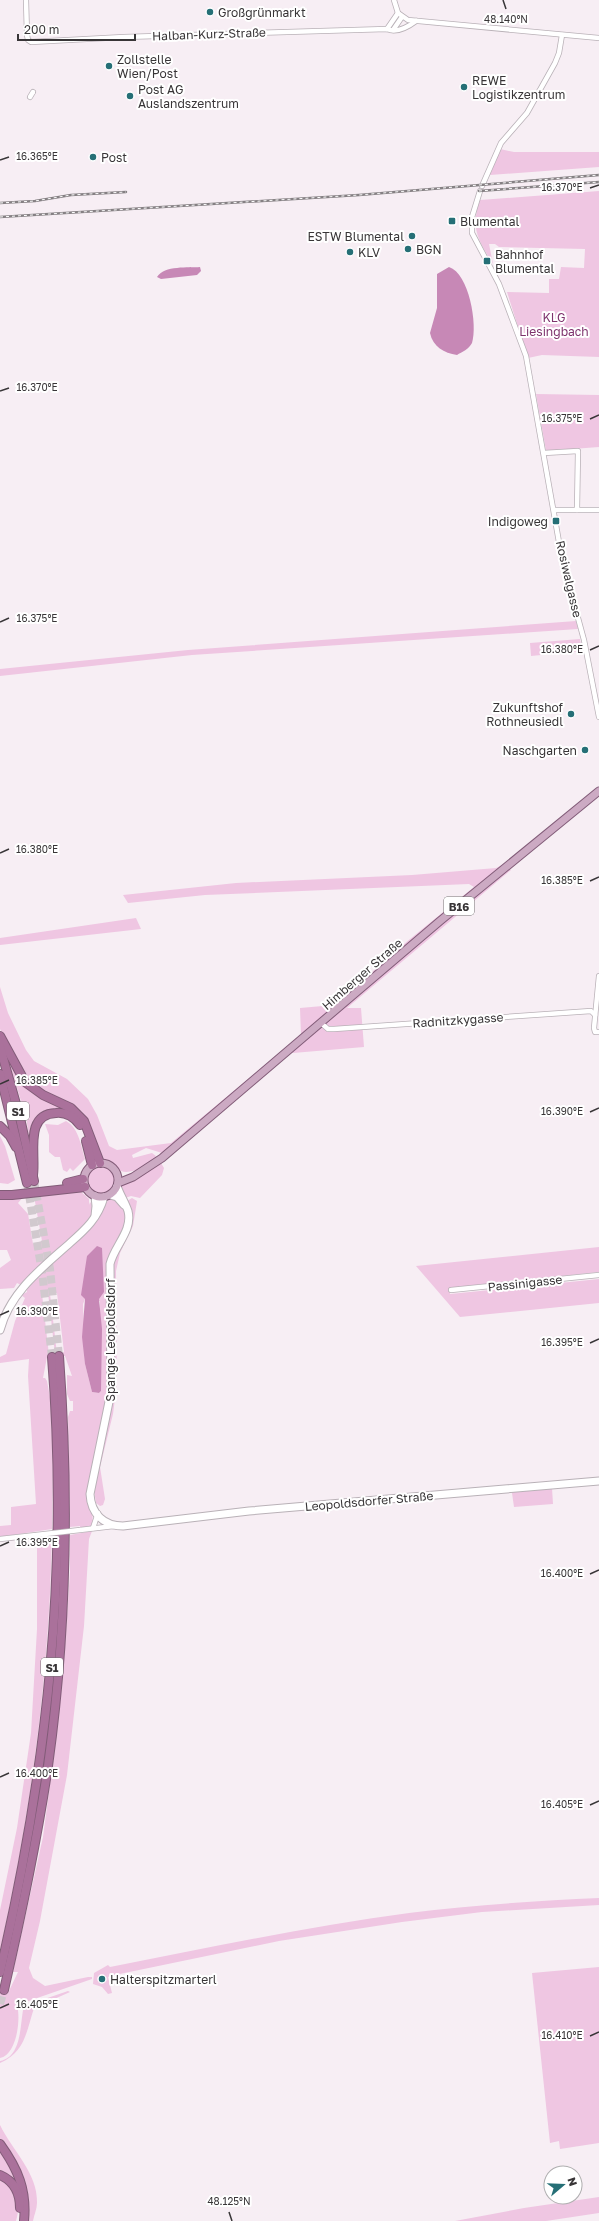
<svg xmlns="http://www.w3.org/2000/svg" width="599" height="2221" viewBox="0 0 599 2221" font-family="'Golos Text',sans-serif">
<style>
.green{fill:#efc6e2;fill-rule:evenodd}
.water{fill:#c788b6}
.lines{fill:none;stroke-linecap:round;stroke-linejoin:round}
.highway-tunnel{stroke:#d1c9ce;stroke-width:8;stroke-dasharray:8 4;stroke-linecap:butt}
.street-casing{stroke:#b9b1b7;stroke-width:6}
.secondary-casing{stroke:#b9b1b7;stroke-width:9}
.primary-casing{stroke:#825c78;stroke-width:9}
.highway-casing{stroke:#825c78;stroke-width:10}
.street{stroke:#fff;stroke-width:4.5}
.secondary{stroke:#fff;stroke-width:7}
.primary{stroke:#ccaac3;stroke-width:7}
.highway{stroke:#aa719b;stroke-width:8}
.rail-casing{stroke:#858083;stroke-width:2.5}
.rail{stroke:#fff;stroke-width:1;stroke-dasharray:3;stroke-linecap:butt}
.street-bridge-casing{stroke:#b9b1b7;stroke-width:6;stroke-linecap:butt}
.street-bridge{stroke:#fff;stroke-width:4.5}
.ticks{fill:none;stroke:#383537;stroke-width:1.5}
.poi-dot{fill:#256f76;stroke:#fff;stroke-width:1.5}
.labels{text-anchor:middle;dominant-baseline:central;stroke-width:4;stroke-linejoin:round;paint-order:stroke}
.shield{fill:#fff;stroke:#747273;stroke-width:1}
.shield-label{font-size:11px;font-weight:bold;fill:#383537}
.poi-label{font-size:12px;fill:#383537;stroke:#fff;text-anchor:start}
.street-label{font-size:12px;fill:#383537;stroke:#fff}
.park-label{font-size:12px;fill:#7e336d;stroke:#fff}
.ticks-label{font-size:10px;text-anchor:middle;fill:#383537;stroke:#fff;stroke-width:4;stroke-linejoin:round;paint-order:stroke}
</style>
<rect width="100%" height="100%" fill="#f7eef4"/>
<g class="green">
<path d="M500,149l14,3h85v15l-109,8z"/>
<path d="M599,191v166l-57,-2 -14,3 -21,-66 42,1v-14h10l2,-12 23,1 1,-19 -86,-2 -4,-3h-6l4,20c-15,-24 -23,-36 -13,-64z"/>
<path d="M536,394l63,1v52l-53,4z"/>
<path d="M576,621l2,8 -386,26 -192,21v-7l188,-19z"/>
<path d="M580,639l2,12 -51,5 -1,-13z"/>
<path d="M504,864l7,6 -164,138h14l3,39 -71,6 -6,-5 -125,105 -16,-5 -14,7 1,3 19,-5 4,3c-5,9 -25,19 -35,15 -7,-4 -8,-10 -19,-12l-32,-55 -3,-3 -22,-10 -21,-14 -24,-48v-42l8,26 18,37 8,11 33,18 21,20 9,16 12,31 8,4 54,-7 130,-108 -1,-27 34,-3 76,-66 64,-52 -5,-3 -264,11 -77,8 -5,-8 113,-12 176,-8 84,-7z"/>
<path d="M136,918l5,11 -141,16v-7z"/>
<path d="M8,1059l17,25 8,7 42,23 11,16 11,30h-3c-4,-12 -6,-28 -14,-38 -16,-22 -44,-9 -49,14h-2l-3,-19z"/>
<path d="M66,1121c13,7 15,25 19,38l-12,12 -3,-3 -3,4 -4,-2 -3,-13h-5l-6,-5v-17l-4,-11 13,1z"/>
<path d="M0,1136l5,10 10,34 -7,4 -8,-1z"/>
<path d="M161,1163l3,5 -2,7 -22,23 -9,-2 -6,2 -5,-9 2,-5 15,-6z"/>
<circle cx="101" cy="1180" r="14"/>
<path d="M79,1190l10,9v6l1,-3 3,4 -1,8 -5,8 -66,63 -4,-2 -3,5 -14,1v-21l11,-8 -4,-10h-7v-53h23l-5,6 10,11 5,30 9,-3 -8,-45z"/>
<path d="M112,1198c31,8 1,47 -4,63l1,130 -7,35 -3,3 2,5 -11,48 3,42 -1,2 -12,2v-2l-10,1 -2,-110 2,-6h3v-10h-3l-3,-7v-19l5,1 -7,-20 -18,1 -4,21h2l2,3 4,22 2,51 -1,75 -52,8v-11l11,-1v-18l25,-3 -8,-128 1,-17 -29,4v-6l6,-3 9,-33 10,-23 -4,-3 6,-3 -1,-5 64,-58c7,-8 14,-28 22,-31zM48,1293l7,61 -6,1 -7,-61zM57,1293l7,59 -7,2 -7,-60zM85,1299l15,2 1,90 -2,2 -7,-1 -7,-28 -2,-60z"/>
<path d="M132,1198l5,3 -4,25 -13,27 -4,18 1,112 -4,31 -13,53 5,32 -2,6 -3,1 -4,-3 -2,-13 16,-79 3,-136 1,-14 18,-47 -5,-13z"/>
<path d="M599,1247v25l-150,16 1,6 149,-15v24l-139,14 -44,-51z"/>
<path d="M599,1477v6l-47,5 1,16 -39,3 -3,-21z"/>
<path d="M92,1531l-3,8 -5,87 -17,149 -27,146 -11,47 4,10 12,8 43,-9h4v2l-75,26c4,13 0,50 -17,53v-69l9,2 9,-19h-5l30,-135 11,-83 9,-82 7,-100v-37z"/>
<path d="M42,1536l10,1c-3,140 -21,278 -52,414v-41l17,-82 14,-95 6,-104v-82l-5,-8 -32,2z"/>
<path d="M599,1898v7l-117,7 -80,10 -123,19 -169,35 -2,1 4,16 -4,1 -6,-7 -9,-3 1,-11 14,-8 2,2c99,-19 199,-41 299,-54 63,-8 126,-12 190,-15z"/>
<path d="M599,1967v176l-39,6 -1,-8 -9,2 -18,-170z"/>
<path d="M68,1991l2,1 -36,16c-8,25 -9,44 -34,55v-2c21,-4 20,-33 23,-51l4,-5z"/>
<path d="M0,2125c12,25 38,48 37,78 0,6 -3,12 -4,18h-6l1,-11 -28,-70z"/>
<path d="M0,2148l22,42 -22,-17z"/>
<path d="M0,2178c15,13 22,22 16,43h-16z"/>
<path d="M599,2197v16l-53,8h-91l69,-13z"/>
</g>
<g class="water">
<path d="M200,267l1,4 -4,4 -36,4 -4,-2c7,-12 32,-9 43,-10z"/>
<path d="M449,267c20,6 29,58 23,76 -3,6 -10,9 -15,12 -13,-2 -24,-8 -27,-22l7,-25v-34z"/>
<path d="M97,1246l5,2 2,44 -5,7 3,30 -1,62 -2,2 -7,-1 -7,-28 -3,-27 3,-38 -4,-4 6,-39z"/>
</g>
<g class="lines">
<g class="highway-tunnel">
<path d="M34,1181l16,88 9,87"/>
<path d="M27,1183l15,89 10,85"/>
<path d="M0,2004l4,-14"/>
</g>
<g class="street-casing">
<g id="street">
<path d="M26,0l1,35 1,5 3,2 93,-5 263,-8c9,4 21,-2 29,-8"/>
<path d="M394,0l4,13 10,7 191,18"/>
<path d="M387,29l11,-16"/>
<path d="M393,30l9,-13"/>
<path d="M30,97l3,-5"/>
<path d="M482,186l19,-43 26,-30 28,-50 4,-10 3,-18"/>
<path d="M480,191l-8,26v16l27,51 27,72 36,203 22,81 15,77"/>
<path d="M544,453l34,-2 -1,59"/>
<path d="M554,510h45"/>
<path d="M599,976l-5,52 1,4h4"/>
<path d="M321,1023l7,6h6l257,-18 4,4"/>
<path d="M451,1290l148,-15"/>
<path d="M93,1528l5,-15"/>
<path d="M80,1530l34,-4"/>
<path d="M0,1539l45,-5"/>
</g>
</g>
<g class="secondary-casing">
<g id="secondary">
<path d="M117,1186c3,9 8,16 11,25 5,20 -14,35 -18,53l1,128 -21,102c1,20 14,32 33,32l126,-15 350,-30"/>
<path d="M110,1195l7,2 7,8"/>
<path d="M95,1196l1,10 -1,10"/>
<path d="M0,1330c10,-38 42,-62 70,-87 16,-14 28,-25 34,-46"/>
</g>
</g>
<g class="primary-casing">
<g id="primary">
<circle cx="101" cy="1180" r="17"/>
<path d="M118,1183l15,-6 29,-19 278,-237 159,-130"/>
</g>
</g>
<g class="highway-casing">
<g id="highway">
<path d="M0,1036l25,46 18,13 28,13 13,13 16,42"/>
<path d="M0,1047l20,71 14,63"/>
<path d="M0,1074l27,109"/>
<path d="M0,1126l10,10 6,11"/>
<path d="M86,1141l6,24"/>
<path d="M33,1175c3,-21 -9,-61 23,-62 10,-1 18,4 24,12"/>
<path d="M67,1183l16,-4"/>
<path d="M0,1195h12l73,-8"/>
<path d="M0,1972c48,-206 69,-404 52,-615"/>
<path d="M4,1990c17,-74 33,-149 44,-224 19,-136 21,-273 11,-410"/>
<path d="M0,2144c18,25 27,46 24,77"/>
<path d="M0,2175c14,6 20,18 20,33"/>
</g>
</g>
<use href="#street" class="street"/>
<use href="#secondary" class="secondary"/>
<use href="#primary" class="primary"/>
<use href="#highway" class="highway"/>
<g class="rail-casing">
<g id="rail">
<path d="M479,191l120,-9"/>
<path d="M0,203l35,-2 36,-6 55,-3"/>
<path d="M0,217l359,-22 240,-20"/>
</g>
</g>
<use href="#rail" class="rail"/>
<g class="street-bridge-casing">
<path id="street-bridge" d="M45,1534l35,-4"/>
</g>
<use href="#street-bridge" class="street-bridge"/>
</g>
<path class="ticks" d="M503,0l3,9M0,160l9,-3M590,188l9,-3M0,391l9,-3M590,419l9,-4M0,622l9,-4M590,650l9,-4M0,853l9,-4M590,881l9,-4M0,1084l9,-4M590,1112l9,-4M0,1315l9,-4M590,1343l9,-4M0,1546l9,-4M590,1574l9,-4M0,1777l9,-4M590,1805l9,-4M0,2008l9,-4M590,2036l9,-4M229,2212l3,9"/>
<g class="poi-dot">
<circle cx="210" cy="12" r="4"/>
<circle cx="109" cy="66" r="4"/>
<circle cx="464" cy="87" r="4"/>
<circle cx="130" cy="96" r="4"/>
<circle cx="93" cy="157" r="4"/>
<rect x="448" y="217" width="8" height="8" rx="2"/>
<circle cx="412" cy="236" r="4"/>
<circle cx="408" cy="249" r="4"/>
<circle cx="350" cy="252" r="4"/>
<rect x="483" y="257" width="8" height="8" rx="2"/>
<rect x="552" y="517" width="8" height="8" rx="2"/>
<circle cx="571" cy="714" r="4"/>
<circle cx="585" cy="750" r="4"/>
<circle cx="102" cy="1979" r="4"/>
</g>
<g class="labels">
<g class="shield">
<rect x="444" y="897" width="30" height="18" rx="3"/>
<rect x="7" y="1102" width="22" height="18" rx="3"/>
<rect x="41" y="1658" width="22" height="18" rx="3"/>
</g>
<g class="shield-label">
<text x="459" y="906">B16</text>
<text x="18" y="1111">S1</text>
<text x="52" y="1667">S1</text>
</g>
<g class="poi-label">
<text x="218" y="12">Großgrünmarkt</text>
<text x="117" y="59">Zollstelle<tspan x="117" dy="14">Wien/Post</tspan></text>
<text x="472" y="80">REWE<tspan x="472" dy="14">Logistikzentrum</tspan></text>
<text x="138" y="89">Post AG<tspan x="138" dy="14">Auslandszentrum</tspan></text>
<text x="101" y="157">Post</text>
<text x="460" y="221">Blumental</text>
<text x="404" y="236" text-anchor="end">ESTW Blumental</text>
<text x="416" y="249">BGN</text>
<text x="358" y="252">KLV</text>
<text x="495" y="254">Bahnhof<tspan x="495" dy="14">Blumental</tspan></text>
<text x="548" y="521" text-anchor="end">Indigoweg</text>
<text x="563" y="707" text-anchor="end">Zukunftshof<tspan x="563" dy="14">Rothneusiedl</tspan></text>
<text x="577" y="750" text-anchor="end">Naschgarten</text>
<text x="110" y="1979">Halterspitzmarterl</text>
</g>
<g class="street-label">
<text transform="translate(209 34) rotate(-2)">Halban-Kurz-Straße</text>
<text transform="translate(569 579) rotate(77)">Rosiwalgasse</text>
<text transform="translate(362 974) rotate(-41)">Himberger Straße</text>
<text transform="translate(458 1020) rotate(-4)">Radnitzkygasse</text>
<text transform="translate(525 1283) rotate(-6)">Passinigasse</text>
<text transform="translate(110 1340) rotate(-90)">Spange Leopoldsdorf</text>
<text transform="translate(369 1501) rotate(-5)">Leopoldsdorfer Straße</text>
</g>
<g class="park-label">
<text x="554" y="317">KLG<tspan x="554" dy="14">Liesingbach</tspan></text>
</g>
</g>
<g class="ticks-label">
<text x="506" y="23">48.140°N</text>
<text x="37" y="160">16.365°E</text>
<text x="562" y="191">16.370°E</text>
<text x="37" y="391">16.370°E</text>
<text x="562" y="422">16.375°E</text>
<text x="37" y="622">16.375°E</text>
<text x="562" y="653">16.380°E</text>
<text x="37" y="853">16.380°E</text>
<text x="562" y="884">16.385°E</text>
<text x="37" y="1084">16.385°E</text>
<text x="562" y="1115">16.390°E</text>
<text x="37" y="1315">16.390°E</text>
<text x="562" y="1346">16.395°E</text>
<text x="37" y="1546">16.395°E</text>
<text x="562" y="1577">16.400°E</text>
<text x="37" y="1777">16.400°E</text>
<text x="562" y="1808">16.405°E</text>
<text x="37" y="2008">16.405°E</text>
<text x="562" y="2039">16.410°E</text>
<text x="229" y="2205">48.125°N</text>
</g>
<g transform="translate(563 2185) rotate(71)"><circle r="19" fill="#ffffff" stroke="#afaeaf"/>
<path d="M0-3L7 15L0 10L-7 15Z" fill="#256f76"/>
<text y="-6" font-size="11" font-weight="bold" text-anchor="middle" fill="#383537">N</text>
</g>
<path d="M18 34v6h117v-6" fill="none" stroke="#383537" stroke-width="2"/>
<text x="24" y="34" font-size="12" fill="#383537" stroke="#ffffff" stroke-width="3" paint-order="stroke">200 m</text>
</svg>
